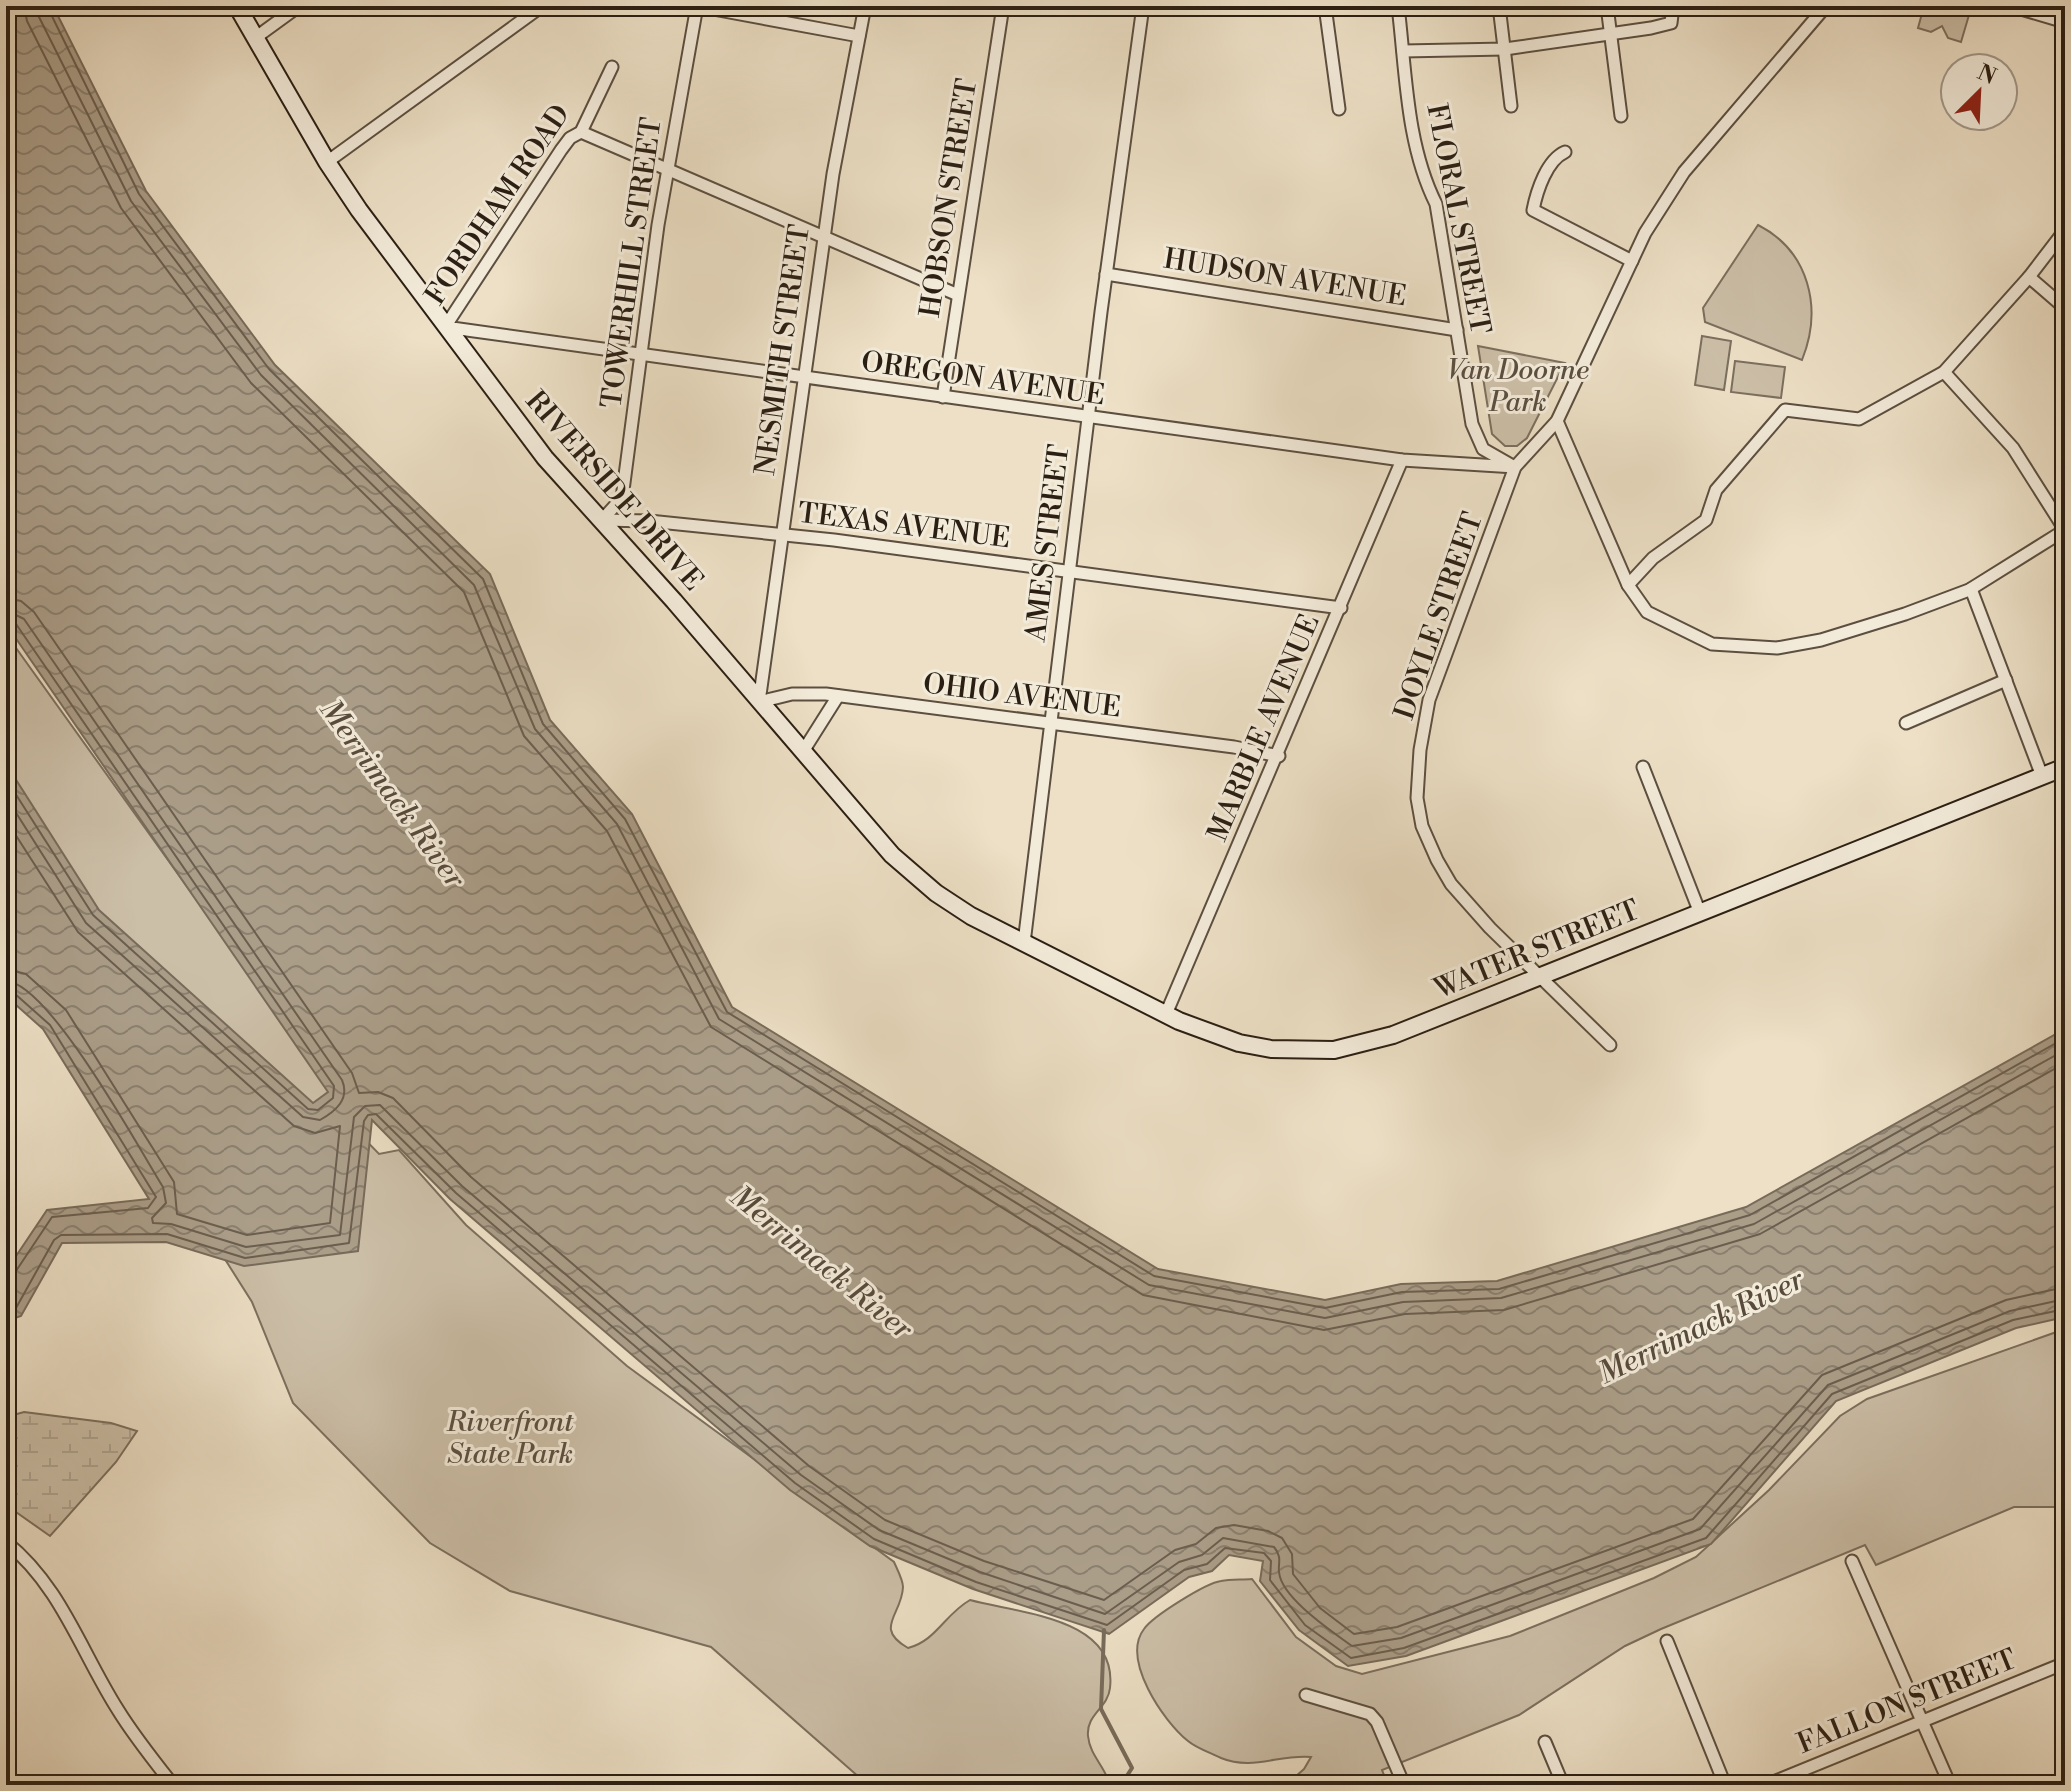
<svg xmlns="http://www.w3.org/2000/svg" width="2071" height="1791" viewBox="0 0 2071 1791" font-family="'Libre Bodoni',serif">
<style>
.wetland{fill:url(#wetland-marsh);stroke:#7c6f5e;stroke-width:2}
.park{fill:#ccbfa8;stroke:#7c6f5e;stroke-width:2}
.water{fill:url(#water-waves);stroke:#786b5a;stroke-width:2}
.lines{fill:none;stroke-linecap:round;stroke-linejoin:round}
.shore{stroke:#6b5e4e;stroke-width:2}
.stream{stroke:#786b5a;stroke-width:4}
.minor-casing{stroke:#5c4f40;stroke-width:15}
.secondary-casing{stroke:#2b1f13;stroke-width:20}
.minor{stroke:#f3ebda;stroke-width:11}
.secondary{stroke:#f3ebda;stroke-width:16}
.labels{text-anchor:middle;dominant-baseline:central;stroke-width:6;stroke-linejoin:round;paint-order:stroke}
.street-label{font-size:28px;fill:#2b1f13;stroke:#f3ebda}
.park-label{font-size:28px;font-style:italic;fill:#5b4f40;stroke:#f3ebda}
.water-label{font-size:30px;font-style:italic;fill:#584b3c;stroke:#f3ebda}
</style>
<defs>
<pattern id="wetland-marsh" width="20" height="14" patternUnits="userSpaceOnUse" patternTransform="scale(2)"><rect width="20" height="14" fill="#ccbfa8"/><path d="M1 5h8M5 5V1M11 12h8M15 12V8" fill="none" stroke="#afa490"/></pattern>
<pattern id="water-waves" width="16" height="10" patternUnits="userSpaceOnUse" patternTransform="scale(2)"><rect width="16" height="10" fill="#ab9e89"/><path d="M0 5q4-4 8 0t8 0" fill="none" stroke="#8b806f"/></pattern>
</defs>
<rect width="100%" height="100%" fill="#ede0c6"/>
<filter id="stains"><feTurbulence type="fractalNoise" baseFrequency=".0025" numOctaves="4"/><feColorMatrix values="0 0 0 0 .2 0 0 0 0 .09 0 0 0 0 .02 0 0 0 .5 -.17"/></filter>
<radialGradient id="worn" r=".72"><stop offset=".6" stop-color="#630" stop-opacity="0"/><stop offset="1" stop-color="#630" stop-opacity=".3"/></radialGradient>
<path class="wetland" d="M24,1412l87,11 26,8 -21,31 -66,74 -44,-31v-88z"/>
<g class="park">
<path d="M1924,6h15l30,9 -8,27 -13,-4 -6,-12 -11,6 -13,-4z"/>
<path d="M1758,225c51,26 65,83 44,135l-97,-38 -2,-14z"/>
<path d="M1702,336l29,5 -7,49 -29,-5z"/>
<path d="M1478,346l87,17 -38,75 -10,8h-12l-13,-12z"/>
<path d="M1735,361l50,6 -4,31 -50,-6z"/>
<path d="M6,634l291,406 53,84 29,30 20,-4 67,75 161,141 267,196c3,7 9,18 9,25 -1,28 -30,41 5,61 28,-7 37,-34 62,-48 52,14 148,18 140,88 -2,20 -24,26 -22,48 2,20 17,30 22,49h-242l-157,-138 -201,-56 -80,-48 -137,-140 -41,-101 -246,-389z"/>
<path d="M2065,1329v178h-51l-138,58 -11,-20 -204,84 -36,17 -106,69 -137,55 6,15h-102l18,-16 7,-12c-32,-3 -58,14 -90,1 -10,-5 -25,-10 -33,-17 -25,-20 -67,-82 -44,-112 9,-13 62,-46 77,-48 10,-2 21,-1 31,-2l44,58 40,29 26,8 148,-38 144,-58 42,-21 73,-67 71,-74 27,-17z"/>
</g>
<path class="water" d="M6,6h47l93,185 129,174 215,209 60,146 82,94 100,193 426,262 167,31 76,-16 96,-3 249,-74 319,-178v288l-49,11 -180,73 -125,143 -305,112 -58,10 -49,-36 -39,-49 3,-20 -34,-6 -17,16 -23,6 -80,57 -136,-45 -103,-43 -80,-56 -340,-291 -78,-79 -14,131 -114,15 -78,-24 -104,1 -41,73 -15,5v-50l41,-61 102,-11 -106,-170 -37,-33v-232l93,146 214,193 15,-11 -322,-468z"/>
<g class="lines">
<g class="shore">
<path d="M24,6l3,15 94,187 130,175 213,209 60,144 83,95 104,196 432,268 181,35 81,-16 99,-4 256,-76 305,-171"/>
<path d="M37,6l2,11 92,184 130,174 213,210 61,144 82,95 102,195 430,266 176,33 78,-16 98,-4 253,-74 311,-174"/>
<path d="M47,6l92,188 130,175 214,210 60,145 82,95 102,193 427,264 171,32 77,-16 97,-3 251,-74 315,-177"/>
<path d="M6,598l15,3 13,11 318,461 7,20 19,-1 15,6 78,79 338,289 76,54 99,41 120,39 71,-50 21,-6 20,-16 18,-3 34,6 14,7 10,16 1,20 27,34 34,26 43,-7 296,-108 129,-144 184,-75 59,-13"/>
<path d="M6,610l18,9 318,461c8,19 -6,31 -22,40l-17,-3 -217,-194 -80,-126"/>
<path d="M6,620l10,4 318,462 -1,12 -15,12 -10,-1 -215,-194 -87,-136"/>
<path d="M6,820l72,112 216,194 21,7 25,-7 -10,97 -83,12 -70,-21 -3,-32 -108,-172 -40,-36 -20,-5"/>
<path d="M6,981c43,2 132,166 157,206l3,16 -14,15 1,5 18,1 75,23 94,-12 14,-118 11,-11 15,-1 82,81 339,289 78,55 101,42 125,42 74,-52 23,-7 21,-17 51,9c10,12 2,18 6,30 7,24 52,55 72,69l49,-8 299,-109 128,-144 182,-74 55,-12"/>
<path d="M6,991l8,2 36,32 106,172 -8,11 -96,9 -36,54 -10,4"/>
<path d="M6,1312l10,-4 38,-68 7,-5 106,-1 78,24 104,-15 15,-122 4,-6 8,-1 80,79 339,290 79,56 102,43 131,43 77,-55 23,-6 18,-16 39,5 7,8 -1,19 35,45 46,33 53,-10 302,-110 126,-144 181,-74 52,-11"/>
</g>
<path class="stream" d="M1104,1630l-3,79 31,59 -11,17"/>
<g class="minor-casing">
<g id="minor">
<path d="M697,6l162,30"/>
<path d="M865,6l-32,168 -74,528 33,-8h34l408,53 45,9"/>
<path d="M1325,6l14,103"/>
<path d="M1398,6c8,66 8,138 38,198l36,220 11,25 28,16"/>
<path d="M1499,6l12,100"/>
<path d="M1607,6l14,110"/>
<path d="M2011,6l54,16"/>
<path d="M255,38l44,-32"/>
<path d="M1403,51l102,-2 146,-21 20,-5 2,-17"/>
<path d="M612,67l-31,65 -11,6 -9,12 -116,177 957,133 113,7"/>
<path d="M581,132l377,163"/>
<path d="M1565,152c-18,8 -28,38 -32,58l99,51"/>
<path d="M327,162l215,-156"/>
<path d="M1106,274l351,56"/>
<path d="M2029,277l36,31"/>
<path d="M1944,372l69,76 52,82"/>
<path d="M943,397l60,-391"/>
<path d="M1557,421l71,164 19,27 65,32 65,4 44,-8 84,-26 64,-24 96,-60"/>
<path d="M602,520l47,1 185,19 507,68"/>
<path d="M602,520l20,-22 36,-273 39,-219"/>
<path d="M1628,585l25,-27 53,-38 10,-30 69,-80 74,9 85,-47 85,-95 36,-47"/>
<path d="M1971,589l71,187"/>
<path d="M1906,723l100,-43"/>
<path d="M802,753l36,-57"/>
<path d="M1643,767l57,146"/>
<path d="M1024,943l77,-631 42,-306"/>
<path d="M1166,1014l236,-554"/>
<path d="M1610,1045l-120,-117 -39,-44 -14,-24 -15,-34 -5,-28 3,-48 9,-50 86,-233 42,-46 88,-188 39,-61 142,-166"/>
<path d="M6,1542c55,44 75,110 112,168 16,26 36,51 55,75"/>
<path d="M1852,1561l98,224"/>
<path d="M1667,1641l58,144"/>
<path d="M1306,1695l64,19 7,8 27,63"/>
<path d="M1545,1742l18,43"/>
<path d="M1766,1785l299,-122"/>
</g>
</g>
<g class="secondary-casing">
<path id="secondary" d="M237,6l90,156 32,48 186,248 129,143 218,254 44,38 35,23 208,105 60,22 32,6 63,1 59,-15 672,-268"/>
</g>
<use href="#minor" class="minor"/>
<use href="#secondary" class="secondary"/>
</g>
<g class="labels">
<g class="street-label">
<text transform="translate(949 198) rotate(-81)">HOBSON STREET</text>
<text transform="translate(498 205) rotate(-56)">FORDHAM ROAD</text>
<text transform="translate(1458 219) rotate(79)">FLORAL STREET</text>
<text transform="translate(632 263) rotate(-82)">TOWERHILL STREET</text>
<text transform="translate(1285 278) rotate(9)">HUDSON AVENUE</text>
<text transform="translate(783 350) rotate(-82)">NESMITH STREET</text>
<text transform="translate(983 379) rotate(8)">OREGON AVENUE</text>
<text transform="translate(614 491) rotate(49)">RIVERSIDE DRIVE</text>
<text transform="translate(904 526) rotate(7)">TEXAS AVENUE</text>
<text transform="translate(1048 543) rotate(-83)">AMES STREET</text>
<text transform="translate(1439 616) rotate(-71)">DOYLE STREET</text>
<text transform="translate(1022 696) rotate(7)">OHIO AVENUE</text>
<text transform="translate(1264 728) rotate(-67)">MARBLE AVENUE</text>
<text transform="translate(1537 950) rotate(-22)">WATER STREET</text>
<text transform="translate(1907 1702) rotate(-22)">FALLON STREET</text>
</g>
<g class="park-label">
<text x="1518" y="370">Van Doorne<tspan x="1518" dy="32">Park</tspan></text>
<text x="510" y="1422">Riverfront<tspan x="510" dy="32">State Park</tspan></text>
</g>
<g class="water-label">
<text transform="translate(392 794) rotate(54)">Merrimack River</text>
<text transform="translate(821 1263) rotate(39)">Merrimack River</text>
<text transform="translate(1701 1327) rotate(-26)">Merrimack River</text>
</g>
</g>
<rect width="2071" height="1791" fill="none" stroke="#ede0c6" stroke-width="32"/>
<rect x="8" y="8" width="2055" height="1775" fill="none" stroke="#2b1f13" stroke-width="4"/>
<rect x="16" y="16" width="2039" height="1759" fill="none" stroke="#2b1f13" stroke-width="2"/>
<g transform="translate(1979 92) rotate(24)"><circle r="38" fill="#f3ebda" stroke="#a3998a" stroke-width="2"/>
<path d="M0-6L14 30L0 20L-14 30Z" fill="#8f2418"/>
<text y="-12" font-size="22" font-weight="bold" text-anchor="middle" fill="#2b1f13">N</text>
</g>
<rect width="100%" height="100%" filter="url(#stains)"/>
<rect width="100%" height="100%" fill="url(#worn)"/>
</svg>
